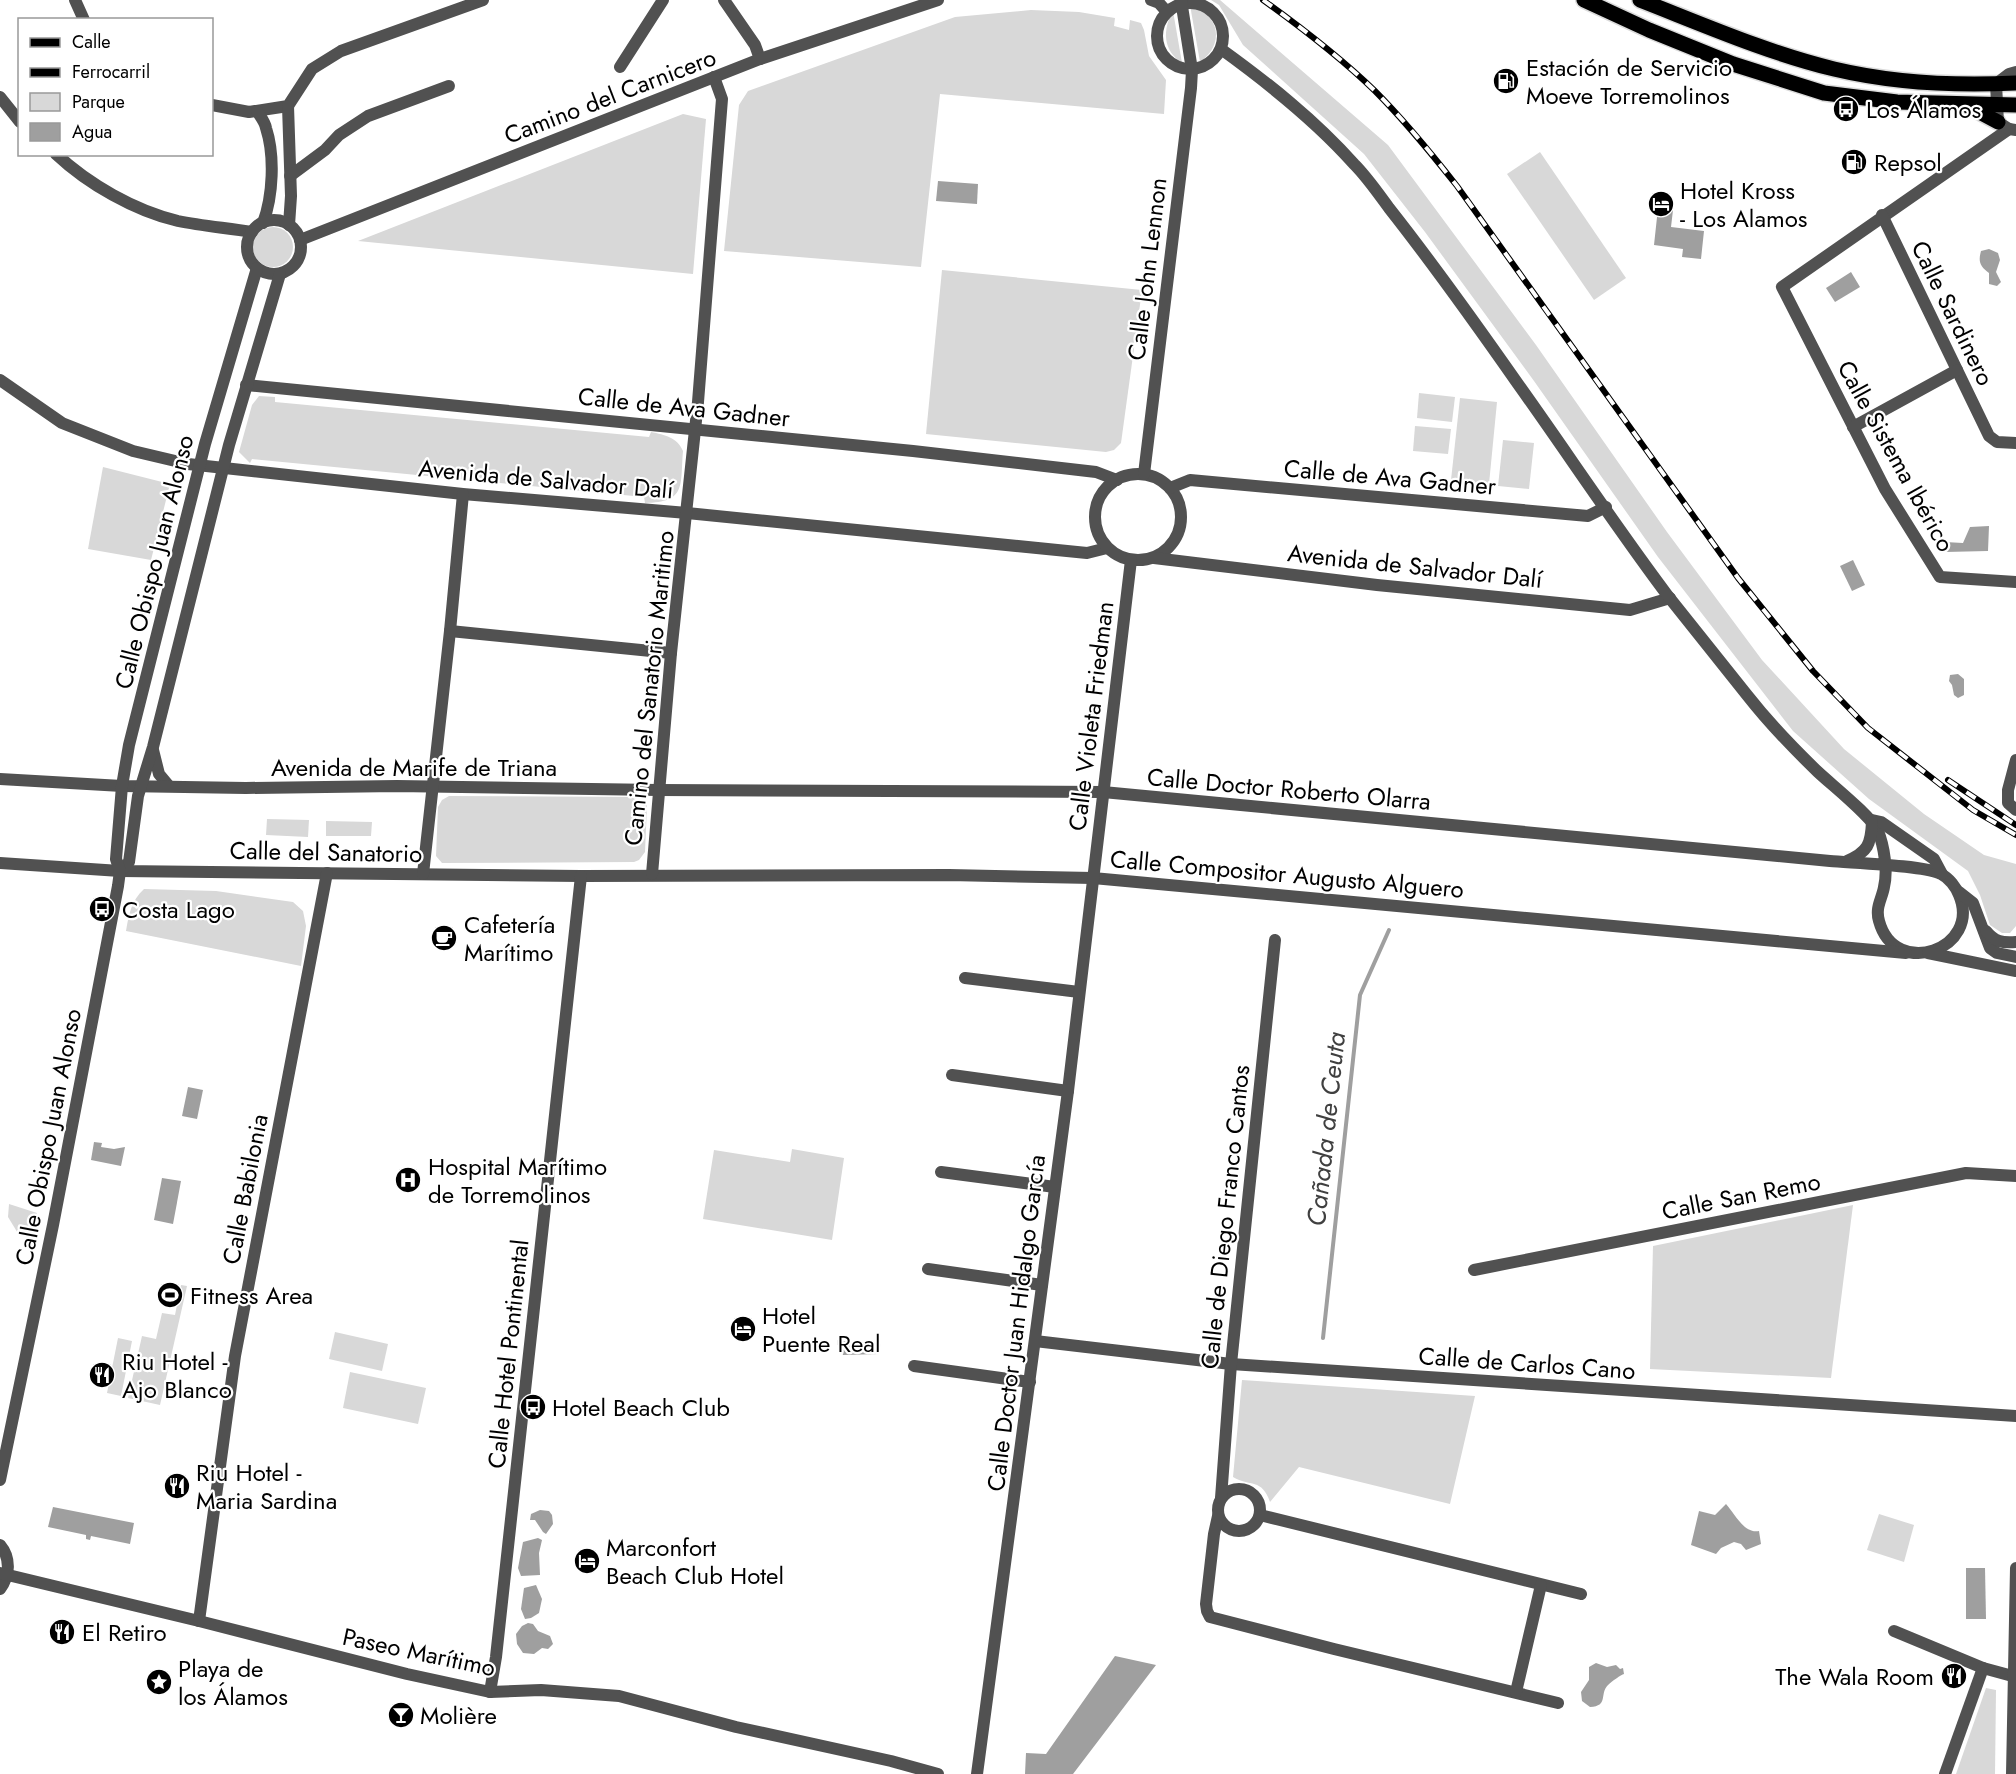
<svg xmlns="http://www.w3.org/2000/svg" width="2016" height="1774" viewBox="0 0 2016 1774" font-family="Jost,sans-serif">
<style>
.green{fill:#d8d8d8}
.water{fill:#9f9f9f}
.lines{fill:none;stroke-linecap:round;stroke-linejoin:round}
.stream{stroke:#9f9f9f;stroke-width:4}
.primary-casing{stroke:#dbdbdb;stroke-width:18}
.minor{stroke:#515151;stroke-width:12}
.tertiary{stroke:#515151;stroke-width:12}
.primary{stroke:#000;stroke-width:15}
.rail-casing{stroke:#000;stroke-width:6}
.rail{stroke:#fff;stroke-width:4;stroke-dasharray:11;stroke-linecap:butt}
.labels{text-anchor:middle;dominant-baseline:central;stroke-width:4.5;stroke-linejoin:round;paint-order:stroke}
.poi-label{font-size:24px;fill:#000;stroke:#fff;text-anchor:start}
.street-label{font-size:24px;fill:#000;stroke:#fff}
.water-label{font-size:26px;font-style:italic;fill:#404040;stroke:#fff}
</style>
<rect width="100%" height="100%" fill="#fff"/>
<g class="green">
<path d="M1211,0h9l168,145 148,200 131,187 95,128 82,89 80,65 60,41 32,9v62l-6,7h-8l-12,-8 -10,-30 -12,-24 -99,-72 -76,-68 -135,-174 -124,-176 -109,-149 -61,-78 -121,-109 -24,-40z"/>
<path d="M1190,5c30,10 35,39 10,57z"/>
<path d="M1031,10l48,2 36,6 -1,8 15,4 1,-10 11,3 3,7 5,26 17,24 -2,34 -224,-20 -19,173 -197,-16 15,-146 9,-14 207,-74z"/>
<path d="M1173,11l9,52c-19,-12 -20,-33 -9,-52z"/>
<path d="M683,114l23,5 -13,155 -335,-33z"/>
<path d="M1540,152l86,126 -32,22 -87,-126z"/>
<circle cx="273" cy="247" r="20"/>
<path d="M942,270l200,20 -21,153 -7,7 -8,2 -180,-18z"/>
<path d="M1419,393l36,4 -3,25 -35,-4z"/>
<path d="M259,396l16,1v5l374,35 2,-5c14,3 26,5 32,19 -3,35 4,51 -38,52l-1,-6 -392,-38 -2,4 -11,-11 13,-47z"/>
<path d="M1460,398l37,4 -8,82 -38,-4z"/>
<path d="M1415,426l36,3 -3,25 -35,-3z"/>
<path d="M1503,440l31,3 -5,46 -31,-3z"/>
<path d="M103,467l67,17 -19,76 -63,-11z"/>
<path d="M449,796l189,1 9,8 -2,47 -6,8 -5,2 -192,1 -6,-7 2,-49 4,-7z"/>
<path d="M267,819l42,1 -1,17 -42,-2z"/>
<path d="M326,821l46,1 -1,14h-45z"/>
<path d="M144,889l72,2 77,11 10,9 3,15 -5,40 -175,-35c3,-17 5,-30 18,-42z"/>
<path d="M792,1149l52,9 -12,82 -129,-21 11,-69 76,12z"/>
<path d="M9,1204l28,9 -6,23 -12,-1 -11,-18z"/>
<path d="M1853,1205l-22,173 -181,-9 3,-123z"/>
<path d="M181,1285l6,1 -27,119 -32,-7 14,-62 14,3 6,-26 13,2z"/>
<path d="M335,1332l53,12 -6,27 -53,-12z"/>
<path d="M118,1338l14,3 -11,55 -14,-3z"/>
<path d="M350,1372l76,16 -8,36 -75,-16z"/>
<path d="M1242,1380l233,16 -25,108 -151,-37 -29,35c-8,-24 -20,-15 -37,-25z"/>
<path d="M1879,1514l35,11 -10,37 -37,-12z"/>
<path d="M1986,1688l10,2 -1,84h-39z"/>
</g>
<g class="water">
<path d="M938,181l40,3 -1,20 -41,-3z"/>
<path d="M1658,208l15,2 -2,17 33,4 -3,28 -19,-2 1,-8 -29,-4z"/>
<path d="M1989,249l9,4 2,7 -4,12 5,10 -4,4 -8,-2v-11c-9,-7 -11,-11 -8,-22z"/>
<path d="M1851,272l9,15 -25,15 -9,-14z"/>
<path d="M1989,526l-1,25 -43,1v-10l18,1 7,-16z"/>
<path d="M1853,560l12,25 -13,6 -12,-25z"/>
<path d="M1958,674l6,5v16l-6,3 -4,-3 -2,-10 -3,-4 1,-6z"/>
<path d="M188,1087l15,3 -6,29 -15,-3z"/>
<path d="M94,1142l8,1 -1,4 13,2 11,-2 -4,19 -30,-6z"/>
<path d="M162,1178l19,3 -8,43 -19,-4z"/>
<path d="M837,1340l34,5v-3l10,2 -2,10 -36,1 -3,-10h-3z"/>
<path d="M1726,1504c9,10 18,30 33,27l2,13 -15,6 -5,-6 -7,-2 -13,6 -5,6 -25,-9 8,-34 16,4z"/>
<path d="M53,1507l81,16 -4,21 -39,-8 -1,4 -4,-1v-4l-38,-8z"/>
<path d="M540,1510l9,1 3,4 1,9 -7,10 -3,-2 -8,-12h-5l1,-6z"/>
<path d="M538,1538l4,2 -3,13 1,22 -19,1 -3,-8 5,-26z"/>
<path d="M1966,1568h19l1,51h-20z"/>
<path d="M536,1585l6,14 -3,14 -8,5 -6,1 -4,-10 3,-21z"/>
<path d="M528,1623l5,1 5,7 12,5 3,8 -5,5 -6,-1 -8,6 -11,-1 -6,-9 -1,-10 6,-8z"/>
<path d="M1115,1656l41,9 -83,109h-48l1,-21 20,1z"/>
<path d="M1596,1663l11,4 9,-2 4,4 3,-1 1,6c-3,1 -12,7 -16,11 -9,9 1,21 -18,22l-8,-6 -1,-9 8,-12v-13z"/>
</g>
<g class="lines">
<path class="stream" d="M1323,1338l37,-343 29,-65"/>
<g class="primary-casing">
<g id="primary">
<path d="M1584,0l65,30 84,34 91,29 73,9 119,3"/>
<path d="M1640,0c64,25 128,53 194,69 59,14 122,17 182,14"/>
<path d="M1968,106l30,16"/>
</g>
</g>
<g class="minor">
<path d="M75,0l9,20"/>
<path d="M724,0l31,45 5,14"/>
<path d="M1151,0l8,3 8,9"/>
<circle cx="1190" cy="36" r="33"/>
<path d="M620,67l43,-67"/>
<path d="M0,97l20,25"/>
<path d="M212,105l37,7 39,-6 24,-37 29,-18 142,-51"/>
<path d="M288,106l3,90 -2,29"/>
<path d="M257,111c3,5 8,11 9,17 9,28 7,68 -3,95"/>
<path d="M2009,129l-227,158 103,202 55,88 76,5"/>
<path d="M56,154c32,30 79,57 122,67 24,5 50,7 74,11"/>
<path d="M290,176l35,-26 14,-15 29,-19 81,-30"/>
<path d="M1882,215l107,221 8,6 19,1"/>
<circle cx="274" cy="247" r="27"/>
<path d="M300,240l460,-181 178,-59"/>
<path d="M0,380l62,43 71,28 55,13 275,30 224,19 400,40 20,-5"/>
<path d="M246,385l667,66 183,21 21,8"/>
<path d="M1853,427l104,-57"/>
<circle cx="1138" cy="517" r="43"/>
<path d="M1144,474l47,-386 1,-18 -11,-70"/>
<path d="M1170,488l20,-8 398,36 18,-9"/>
<path d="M1154,558l223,27 253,25 40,-12"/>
<path d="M450,631l221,22"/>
<path d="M153,750l6,24 10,12"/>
<path d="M2016,760l-8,30v13l8,7"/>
<path d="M0,779l122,7 124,2 151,-2 261,4 445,2 727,69c23,2 95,4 111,13 8,4 15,13 18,21 23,54 -64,85 -80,26 -4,-14 3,-22 5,-34 4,-16 0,-41 -6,-56 -7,-15 -45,-45 -60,-59 -25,-24 -49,-49 -71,-77 -26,-33 -53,-66 -79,-99 -52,-69 -100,-142 -150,-212 -42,-60 -84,-119 -129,-176 -11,-15 -22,-31 -35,-44 -39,-44 -86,-81 -133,-115"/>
<path d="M1872,820l9,2 53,37 8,15"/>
<path d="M1847,861c21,-9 24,-17 25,-39"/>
<path d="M0,863l120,8 461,5 368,-1 144,3 813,75"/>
<path d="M120,871l9,-9 9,-66 15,-49 76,-302 51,-171"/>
<path d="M423,874l27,-243 13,-137"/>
<path d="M652,874l19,-221 27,-251 24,-303 -8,-22"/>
<path d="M1959,892l14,11 17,45 7,5 19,4"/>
<path d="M1986,931c9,11 16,12 30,11"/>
<path d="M1928,953l88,18"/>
<path d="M965,978l114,14"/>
<path d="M952,1075l116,16"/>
<path d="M941,1172l114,15"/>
<path d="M928,1269l114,16"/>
<path d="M1474,1270l492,-97 50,3"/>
<path d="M1035,1341l196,23 785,52"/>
<path d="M914,1366l116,16"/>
<path d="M0,1480l53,-255 65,-339 2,-15 -4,-12 6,-73 7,-41 76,-301 52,-176"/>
<circle cx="1239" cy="1510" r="21"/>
<path d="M1221,1498l10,-134 44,-424"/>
<path d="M1260,1515l321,79"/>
<path d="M1218,1516l-4,18 -8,70 1,7 3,6 124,32 224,54"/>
<path d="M0,1545c11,13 10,31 0,44"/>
<path d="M0,1573l199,48 208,53 83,18 51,-2 78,6 117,31 155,34 47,13"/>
<path d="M199,1621l36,-265 92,-483"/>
<path d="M1894,1631l89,37 33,9"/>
<path d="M490,1692l6,-35 85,-781"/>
<path d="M1516,1692l25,-107"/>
<path d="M977,1774l91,-683 63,-531"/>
<path d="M1945,1774l38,-106"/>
<path d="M2012,1774l4,-206"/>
</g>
<path class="tertiary" d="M2016,72l-7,2 -13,10 2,38 11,7 7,1"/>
<use href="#primary" class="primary"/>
<g class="rail-casing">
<g id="rail">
<path d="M1263,0c39,28 78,58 112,91 30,30 56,62 82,95l281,392 75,93 55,57 105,82 43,25"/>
<path d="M1948,780l68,45"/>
</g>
</g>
<use href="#rail" class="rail"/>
</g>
<defs>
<g id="fuel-disc" transform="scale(1.35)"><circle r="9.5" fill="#000" stroke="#fff"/><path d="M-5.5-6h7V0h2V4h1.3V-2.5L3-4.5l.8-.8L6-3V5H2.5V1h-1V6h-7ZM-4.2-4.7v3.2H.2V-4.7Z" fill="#fff"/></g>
<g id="bus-disc" transform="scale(1.35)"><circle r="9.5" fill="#000" stroke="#fff"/><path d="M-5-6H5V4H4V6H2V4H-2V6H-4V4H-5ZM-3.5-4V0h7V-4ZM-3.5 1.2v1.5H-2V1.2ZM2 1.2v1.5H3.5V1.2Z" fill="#fff"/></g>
<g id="hotel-disc" transform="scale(1.35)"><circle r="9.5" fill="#000" stroke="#fff"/><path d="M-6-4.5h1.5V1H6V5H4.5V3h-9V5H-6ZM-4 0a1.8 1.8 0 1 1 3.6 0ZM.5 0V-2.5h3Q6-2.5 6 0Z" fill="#fff"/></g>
<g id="cafe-disc" transform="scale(1.35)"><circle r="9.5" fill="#000" stroke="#fff"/><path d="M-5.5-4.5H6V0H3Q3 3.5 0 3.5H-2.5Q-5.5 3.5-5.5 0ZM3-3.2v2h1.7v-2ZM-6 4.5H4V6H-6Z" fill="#fff"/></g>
<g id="hospital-disc" transform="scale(1.35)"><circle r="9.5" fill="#000" stroke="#fff"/><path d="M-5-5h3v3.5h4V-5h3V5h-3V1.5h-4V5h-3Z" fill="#fff"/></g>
<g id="stadium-disc" transform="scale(1.35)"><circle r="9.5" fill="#000" stroke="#fff"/><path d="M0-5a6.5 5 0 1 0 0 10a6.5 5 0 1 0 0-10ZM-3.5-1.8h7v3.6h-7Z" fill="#fff"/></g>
<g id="restaurant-disc" transform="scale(1.35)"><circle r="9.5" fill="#000" stroke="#fff"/><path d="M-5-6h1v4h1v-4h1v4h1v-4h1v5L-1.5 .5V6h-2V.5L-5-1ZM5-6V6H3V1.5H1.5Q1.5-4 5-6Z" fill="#fff"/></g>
<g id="sight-disc" transform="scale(1.35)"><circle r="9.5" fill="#000" stroke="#fff"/><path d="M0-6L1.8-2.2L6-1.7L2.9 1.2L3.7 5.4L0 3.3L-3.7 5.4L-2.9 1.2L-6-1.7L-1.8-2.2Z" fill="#fff"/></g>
<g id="bar-disc" transform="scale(1.35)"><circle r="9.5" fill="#000" stroke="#fff"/><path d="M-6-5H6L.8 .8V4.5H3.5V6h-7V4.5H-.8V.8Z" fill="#fff"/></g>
</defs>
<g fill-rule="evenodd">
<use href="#fuel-disc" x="1506" y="81"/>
<use href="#bus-disc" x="1846" y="109"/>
<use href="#fuel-disc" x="1854" y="162"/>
<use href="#hotel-disc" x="1661" y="204"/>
<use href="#bus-disc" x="102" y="909"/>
<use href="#cafe-disc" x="444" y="938"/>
<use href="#hospital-disc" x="408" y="1180"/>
<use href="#stadium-disc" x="170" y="1295"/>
<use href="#hotel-disc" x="743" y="1329"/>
<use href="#restaurant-disc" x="102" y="1375"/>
<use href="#bus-disc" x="533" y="1407"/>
<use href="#restaurant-disc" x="177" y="1486"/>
<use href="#hotel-disc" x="587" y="1561"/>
<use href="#restaurant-disc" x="62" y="1632"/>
<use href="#restaurant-disc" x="1954" y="1676"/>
<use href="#sight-disc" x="159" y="1682"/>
<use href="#bar-disc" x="401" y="1715"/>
</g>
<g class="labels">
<g class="poi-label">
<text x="1526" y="67">Estación de Servicio<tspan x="1526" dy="28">Moeve Torremolinos</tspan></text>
<text x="1866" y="109">Los Álamos</text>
<text x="1874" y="162">Repsol</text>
<text x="1680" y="190">Hotel Kross<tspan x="1680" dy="28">- Los Alamos</tspan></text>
<text x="122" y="909">Costa Lago</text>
<text x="464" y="924">Cafetería<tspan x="464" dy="28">Marítimo</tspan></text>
<text x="428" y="1166">Hospital Marítimo<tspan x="428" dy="28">de Torremolinos</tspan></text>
<text x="190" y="1295">Fitness Area</text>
<text x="762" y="1315">Hotel<tspan x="762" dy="28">Puente Real</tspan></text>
<text x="122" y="1361">Riu Hotel -<tspan x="122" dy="28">Ajo Blanco</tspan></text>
<text x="552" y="1407">Hotel Beach Club</text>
<text x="196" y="1472">Riu Hotel -<tspan x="196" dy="28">Maria Sardina</tspan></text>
<text x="606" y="1547">Marconfort<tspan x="606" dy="28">Beach Club Hotel</tspan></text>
<text x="82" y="1632">El Retiro</text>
<text x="178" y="1668">Playa de<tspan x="178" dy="28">los Álamos</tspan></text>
<text x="1934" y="1676" text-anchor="end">The Wala Room</text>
<text x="420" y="1715">Molière</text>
</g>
<g class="street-label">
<text transform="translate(610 96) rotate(-21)">Camino del Carnicero</text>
<text transform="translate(1147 269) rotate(-83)">Calle John Lennon</text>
<text transform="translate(1953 313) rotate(64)">Calle Sardinero</text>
<text transform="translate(684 407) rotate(6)">Calle de Ava Gadner</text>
<text transform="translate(1896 456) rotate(61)">Calle Sistema Ibérico</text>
<text transform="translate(1390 477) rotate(5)">Calle de Ava Gadner</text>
<text transform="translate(546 479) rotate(5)">Avenida de Salvador Dalí</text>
<text transform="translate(154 562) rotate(-76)">Calle Obispo Juan Alonso</text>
<text transform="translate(1415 566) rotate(6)">Avenida de Salvador Dalí</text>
<text transform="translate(649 688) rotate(-84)">Camino del Sanatorio Maritimo</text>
<text transform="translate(1091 716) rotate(-83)">Calle Violeta Friedman</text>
<text x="414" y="767">Avenida de Marife de Triana</text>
<text transform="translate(1289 789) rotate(5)">Calle Doctor Roberto Olarra</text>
<text transform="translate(326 852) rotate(1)">Calle del Sanatorio</text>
<text transform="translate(1287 874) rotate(5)">Calle Compositor Augusto Alguero</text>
<text transform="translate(48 1137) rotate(-79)">Calle Obispo Juan Alonso</text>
<text transform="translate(245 1189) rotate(-79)">Calle Babilonia</text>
<text transform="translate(1741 1196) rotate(-11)">Calle San Remo</text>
<text transform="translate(1225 1217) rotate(-84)">Calle de Diego Franco Cantos</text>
<text transform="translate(1016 1323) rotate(-83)">Calle Doctor Juan Hidalgo García</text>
<text transform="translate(508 1354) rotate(-84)">Calle Hotel Pontinental</text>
<text transform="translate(1527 1363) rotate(4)">Calle de Carlos Cano</text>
<text transform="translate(419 1652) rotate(12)">Paseo Marítimo</text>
</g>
<g class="water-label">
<text transform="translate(1326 1129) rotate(-84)">Cañada de Ceuta</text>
</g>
</g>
<rect x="18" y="18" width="195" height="138" fill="#ffffff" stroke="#999999" stroke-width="1.5"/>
<rect x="30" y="38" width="30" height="9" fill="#000000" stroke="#999999" stroke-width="1.5"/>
<text x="72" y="48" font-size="18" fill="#000000">Calle</text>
<rect x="30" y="68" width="30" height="9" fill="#000000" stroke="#999999" stroke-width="1.5"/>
<text x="72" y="78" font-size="18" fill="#000000">Ferrocarril</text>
<rect x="30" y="93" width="30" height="18" fill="#d8d8d8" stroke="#999999" stroke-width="1.5"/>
<text x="72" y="108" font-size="18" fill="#000000">Parque</text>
<rect x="30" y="123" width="30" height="18" fill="#9f9f9f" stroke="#999999" stroke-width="1.5"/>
<text x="72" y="138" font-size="18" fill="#000000">Agua</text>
</svg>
